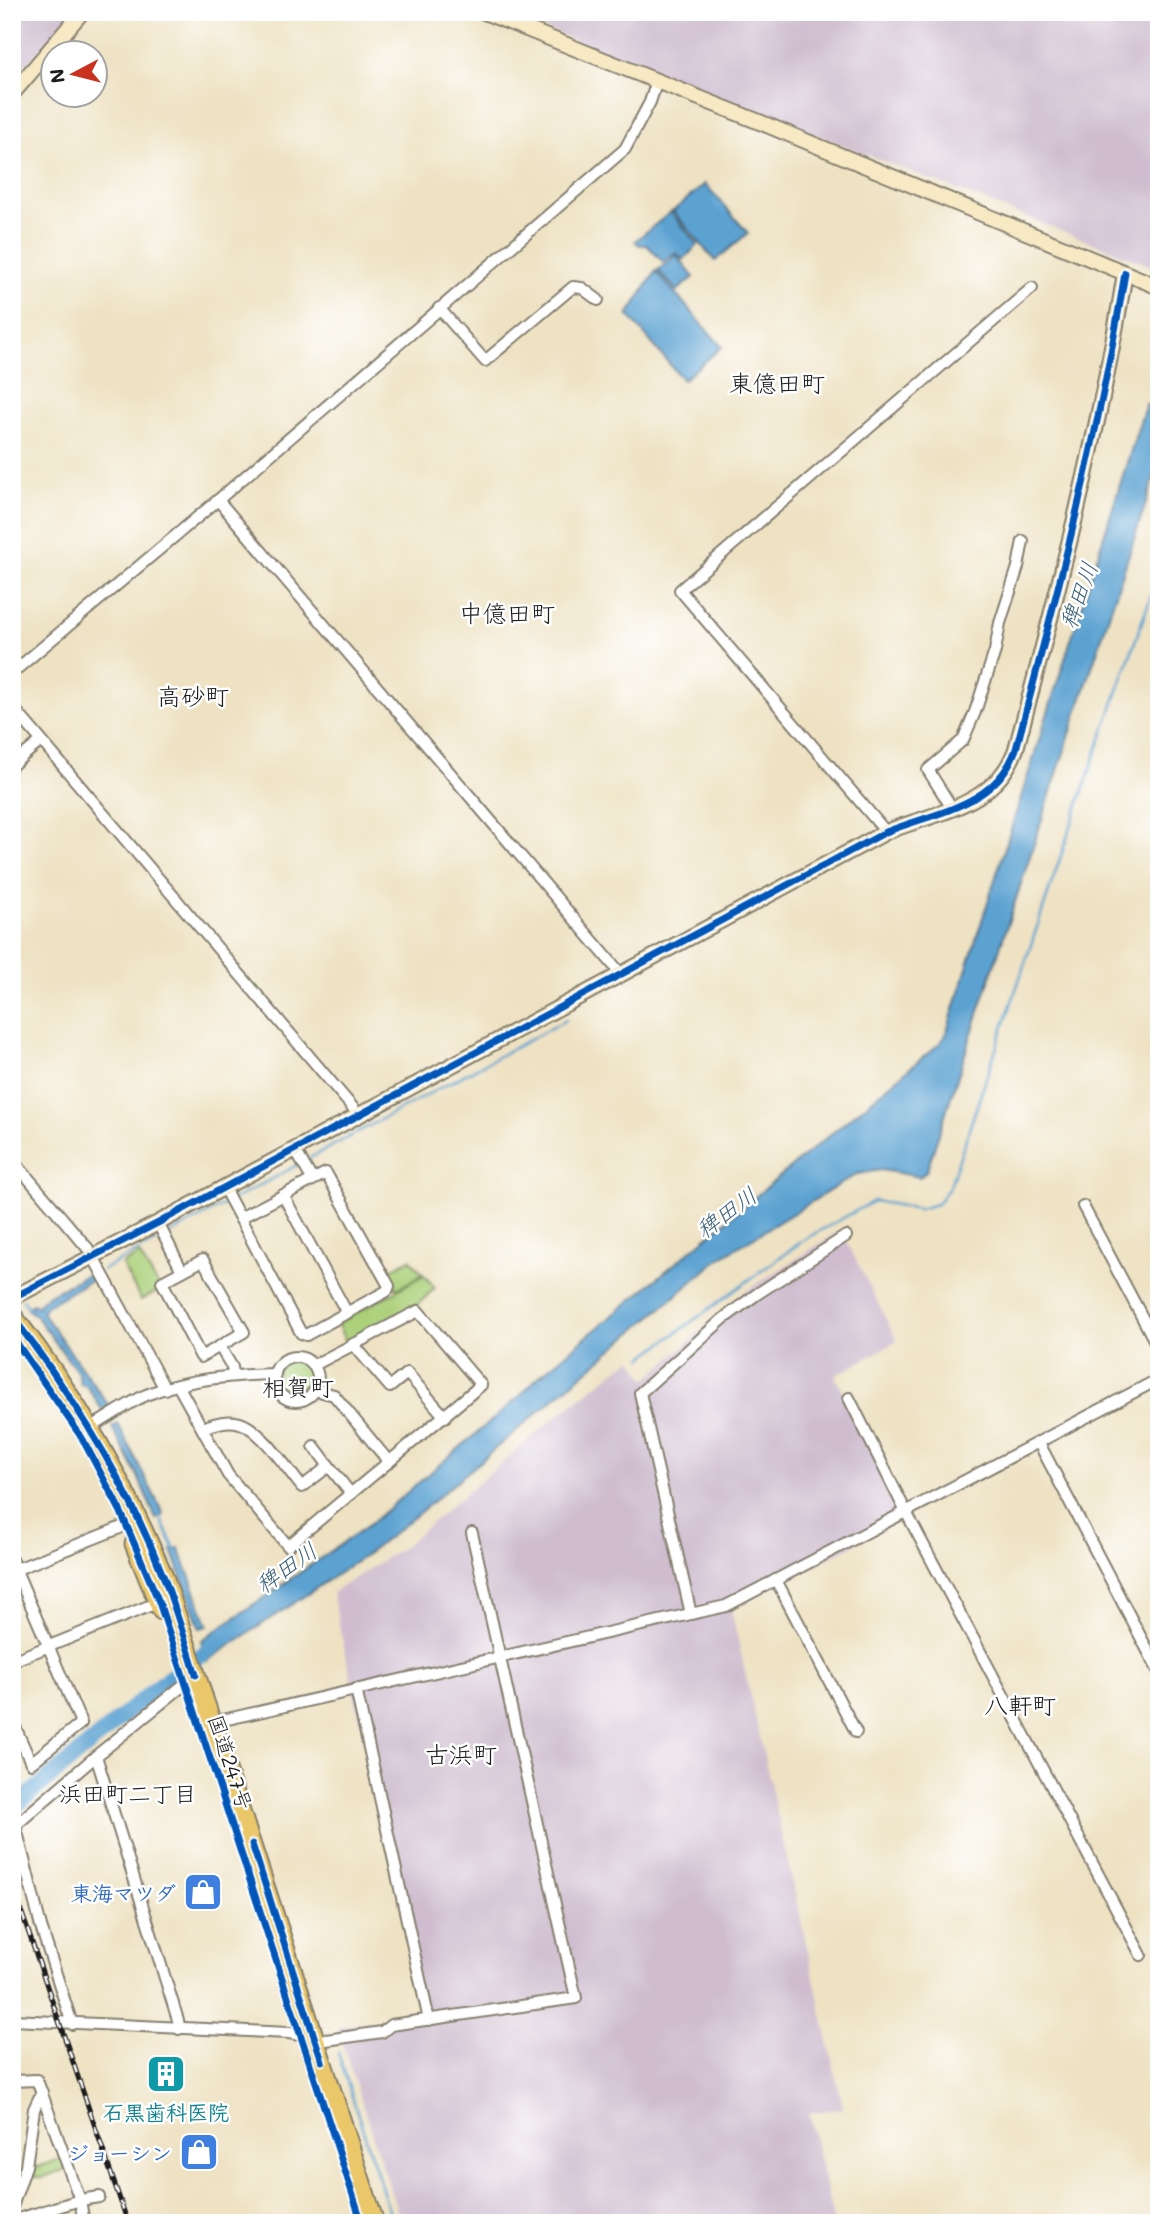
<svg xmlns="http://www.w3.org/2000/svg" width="1171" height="2235" viewBox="0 0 1171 2235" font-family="Mali,'Klee One',sans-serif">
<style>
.industrial{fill:#cfbdcf}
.green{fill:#abd079;stroke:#64764a;stroke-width:2}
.water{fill:#5ba2d1;stroke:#3c5f76;stroke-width:2}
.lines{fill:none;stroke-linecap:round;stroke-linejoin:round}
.stream{stroke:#5ba2d1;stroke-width:2.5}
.river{stroke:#5ba2d1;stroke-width:16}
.street-casing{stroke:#857f70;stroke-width:14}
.secondary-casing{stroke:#857f70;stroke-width:18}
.highway-casing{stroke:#857f70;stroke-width:23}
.street{stroke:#fff;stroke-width:10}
.secondary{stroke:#f7e9c3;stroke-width:14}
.highway{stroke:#eac769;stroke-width:19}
.rail-casing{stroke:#1c1c1c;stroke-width:5}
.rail{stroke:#fff;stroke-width:2.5;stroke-dasharray:8;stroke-linecap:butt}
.cycleway-casing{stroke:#fff;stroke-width:11}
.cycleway{stroke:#0057b8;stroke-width:7}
.labels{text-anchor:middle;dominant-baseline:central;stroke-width:5;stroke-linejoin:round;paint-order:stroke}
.street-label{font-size:21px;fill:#1c1c1c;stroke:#fff}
.shop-label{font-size:21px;font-weight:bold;fill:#366cbe;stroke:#fff;text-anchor:end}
.culture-label{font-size:21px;font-weight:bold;fill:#0d838f;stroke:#fff}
.water-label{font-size:23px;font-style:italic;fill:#3c5f76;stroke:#fff}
.neighbourhood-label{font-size:23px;fill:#1c1c1c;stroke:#fff}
.quarter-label{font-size:24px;fill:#1c1c1c;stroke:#fff}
</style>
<rect width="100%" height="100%" fill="#fff"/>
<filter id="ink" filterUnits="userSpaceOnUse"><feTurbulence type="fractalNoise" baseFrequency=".0143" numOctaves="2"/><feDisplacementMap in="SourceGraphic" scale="14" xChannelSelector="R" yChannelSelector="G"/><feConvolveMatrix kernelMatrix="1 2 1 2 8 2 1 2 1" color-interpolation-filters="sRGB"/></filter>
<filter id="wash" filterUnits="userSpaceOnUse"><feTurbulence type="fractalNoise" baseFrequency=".00686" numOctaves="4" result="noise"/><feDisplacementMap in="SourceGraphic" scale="28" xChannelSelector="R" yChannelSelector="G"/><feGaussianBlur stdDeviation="1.57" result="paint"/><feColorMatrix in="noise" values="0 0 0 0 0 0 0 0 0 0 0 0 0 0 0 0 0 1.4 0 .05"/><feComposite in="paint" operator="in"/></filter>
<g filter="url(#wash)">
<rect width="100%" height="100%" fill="#eee2c3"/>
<g class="industrial">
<path d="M12,12h64l-64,67z"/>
<path d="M502,12h657v257z"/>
<path d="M841,1230l56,111 -62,35 72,141 -176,92 112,499 -34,5 25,110h-433l-64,-196 88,-12 -93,-422 72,-47 153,-130 75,-58 14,22 97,-87z"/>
</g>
<g class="green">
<path d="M139,1254l22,36 -20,10 -19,-35z"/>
<path d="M410,1259l13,15 -26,15 -12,-16z"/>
<path d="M424,1275l11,13 -21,20 -68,34 -9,-18z"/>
<circle cx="295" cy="1379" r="19"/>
<path d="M62,2158l4,11 -25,9 -15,-4 3,-9 10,2z"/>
</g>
<g class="water">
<path d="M705,184l43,49 -33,28 -42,-50z"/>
<path d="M671,212l27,33 -15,15 -7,-8 -13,10 -16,-17h-8l-4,-4z"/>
<path d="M676,255l18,22 -17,14 -19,-21z"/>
<path d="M656,271l66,76 -39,33 -55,-65z"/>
<path d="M1159,385v78l-232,707 -7,7 -39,-7 -24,4 -137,84 -302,256 -52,41 -159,106 -6,-20 169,-117 149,-127 17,-18 403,-335 7,-10 192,-606 8,-24 6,1z"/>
<path d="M93,1271l3,6 -50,29 -4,6 67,94 -7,4 -15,-24 -7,-2 -2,-11 -42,-57 -9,-7 6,-5 5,3 1,-4 7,-6z"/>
<path d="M118,1424l45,89v3l-7,3 -19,-45 -25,-47z"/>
<path d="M179,1548l29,78 -8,2 -28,-78z"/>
</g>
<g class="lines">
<g class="stream">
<path d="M306,1160l260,-140"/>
<path d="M233,1200l68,-37"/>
<path d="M168,1235l59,-32"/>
<path d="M103,1270l59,-32"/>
<path d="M22,1299l9,11"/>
<path d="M642,1358l163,-119 69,-38 45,8 18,-5 13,-18 129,-384 80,-229"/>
<path d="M159,1515l16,35"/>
<path d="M338,2053l55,170"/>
</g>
<path class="river" d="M12,1809l154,-129 54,-38"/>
</g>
</g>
<g filter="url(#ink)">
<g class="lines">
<g class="street-casing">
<g id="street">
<path d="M439,308l46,53 88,-74 9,1 16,12"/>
<path d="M218,500l403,474"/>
<path d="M12,673l206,-173 407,-351 25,-47 7,-21"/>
<path d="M12,706l347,409"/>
<path d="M12,765l29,-24"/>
<path d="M952,808l-24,-38 35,-30 12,-28 20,-61 5,-28 18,-56 5,-26"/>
<path d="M886,832l-206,-242 352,-302"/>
<path d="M295,1150l17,29"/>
<path d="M12,1159l78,92 75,138"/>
<path d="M224,1188l77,145 5,2 81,-44 2,-5 -63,-113 -86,45"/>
<path d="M283,1195l64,118"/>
<path d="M1083,1206l76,143"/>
<path d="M158,1223l24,48"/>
<path d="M203,1260l41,72 -43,25 -39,-75z"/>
<path d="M353,1344l37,43 17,-14 38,44"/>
<path d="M220,1347l12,20 1,8"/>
<circle cx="296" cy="1379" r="22"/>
<path d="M179,1387l49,88 60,71 193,-161 -63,-74 -104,54"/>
<path d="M315,1390l19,5 55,67"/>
<path d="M849,1398l57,114 235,443"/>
<path d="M90,1428c19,-11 37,-24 56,-33 36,-15 90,-20 129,-21"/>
<path d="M202,1428c12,-4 25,-9 38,-5 21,6 48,47 62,64l27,-21 22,28"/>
<path d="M1039,1443l120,229"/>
<path d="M314,1446l15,20"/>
<path d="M12,1561l69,162 -50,40 -19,-43"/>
<path d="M12,1571l115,-46"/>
<path d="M776,1580l80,152"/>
<path d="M691,1614l-51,-221 83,-74 34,-25 89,-58"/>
<path d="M12,1661l147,-59"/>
<path d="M356,1689l73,331"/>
<path d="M201,1725l525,-119 433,-227"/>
<path d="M12,2020l277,13 37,7 56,-8 9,-7 185,-27 -104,-465"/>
<path d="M72,2024l-31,-97 -25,-99 1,-4 79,-68"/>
<path d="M179,2029l-1,-9 -82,-264 90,-73"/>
<path d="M12,2081l25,-1 43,120 4,23"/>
<path d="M12,2207l14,-41 8,-57 8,-17"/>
<path d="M12,2221l68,-21 19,-3"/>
</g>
</g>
<g class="secondary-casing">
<g id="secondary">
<path d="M484,12l278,111 397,164"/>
<path d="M12,94l70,-82"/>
<path d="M12,1298l146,-75 728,-391c50,-20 110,-26 130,-83 42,-158 83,-315 109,-476"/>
</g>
</g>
<g class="highway-casing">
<g id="highway">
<path d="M12,1316c66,85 110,164 152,263l210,644"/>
<path d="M135,1544l27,66"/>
</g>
</g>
<use href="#street" class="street"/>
<use href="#secondary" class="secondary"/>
<use href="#highway" class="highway"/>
<g class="rail-casing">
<path id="rail" d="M12,1884l116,339"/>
</g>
<use href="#rail" class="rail"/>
<g class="cycleway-casing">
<g id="cycleway">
<path d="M12,1298l146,-75 728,-391c50,-20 110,-26 130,-83 42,-158 83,-315 109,-476"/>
<path d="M12,1316c62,81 115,167 152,262 12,32 22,65 32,97"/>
<path d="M12,1336l70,102 38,72 39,92 203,621"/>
<path d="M252,1844l70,217"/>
</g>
</g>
<use href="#cycleway" class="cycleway"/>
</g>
</g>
<defs>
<g id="shop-square" transform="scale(2.0125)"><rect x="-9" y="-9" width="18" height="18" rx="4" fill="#3f7fe0" stroke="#fff"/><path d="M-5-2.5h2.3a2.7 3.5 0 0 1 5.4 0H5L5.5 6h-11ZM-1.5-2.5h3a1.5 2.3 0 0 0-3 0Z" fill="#fff"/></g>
<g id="building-square" transform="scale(2.0125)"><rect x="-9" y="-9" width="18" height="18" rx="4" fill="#0f9aa8" stroke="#fff"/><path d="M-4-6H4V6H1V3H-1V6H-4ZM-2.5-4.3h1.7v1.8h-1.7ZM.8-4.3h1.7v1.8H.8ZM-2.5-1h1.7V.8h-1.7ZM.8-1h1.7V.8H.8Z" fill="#fff"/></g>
</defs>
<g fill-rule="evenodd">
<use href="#shop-square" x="203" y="1892"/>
<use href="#building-square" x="166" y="2074"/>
<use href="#shop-square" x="199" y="2152"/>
</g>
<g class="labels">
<g class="street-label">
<text transform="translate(231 1762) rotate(72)">国道247号</text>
</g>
<g class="shop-label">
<text x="176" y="1892">東海マツダ</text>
<text x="172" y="2152">ジョーシン</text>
</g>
<g class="culture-label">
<text x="166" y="2111">石黒歯科医院</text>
</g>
<g class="water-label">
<text transform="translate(1078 595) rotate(-70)">稗田川</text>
<text transform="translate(726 1212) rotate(-36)">稗田川</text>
<text transform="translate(286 1567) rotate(-35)">稗田川</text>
</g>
<g class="neighbourhood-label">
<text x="128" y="1793">浜田町二丁目</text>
</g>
<g class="quarter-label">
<text x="777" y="382">東億田町</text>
<text x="507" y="612">中億田町</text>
<text x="193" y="695">高砂町</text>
<text x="298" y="1386">相賀町</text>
<text x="1020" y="1704">八軒町</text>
<text x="461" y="1753">古浜町</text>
</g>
</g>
<rect width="1171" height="2235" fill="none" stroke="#fff" stroke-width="42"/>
<g transform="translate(74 74) rotate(263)"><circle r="33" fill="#ffffff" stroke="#a4a4a4" stroke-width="2"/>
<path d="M0-5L12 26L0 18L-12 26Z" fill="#c8321e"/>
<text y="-10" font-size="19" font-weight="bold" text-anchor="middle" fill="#1c1c1c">N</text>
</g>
</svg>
